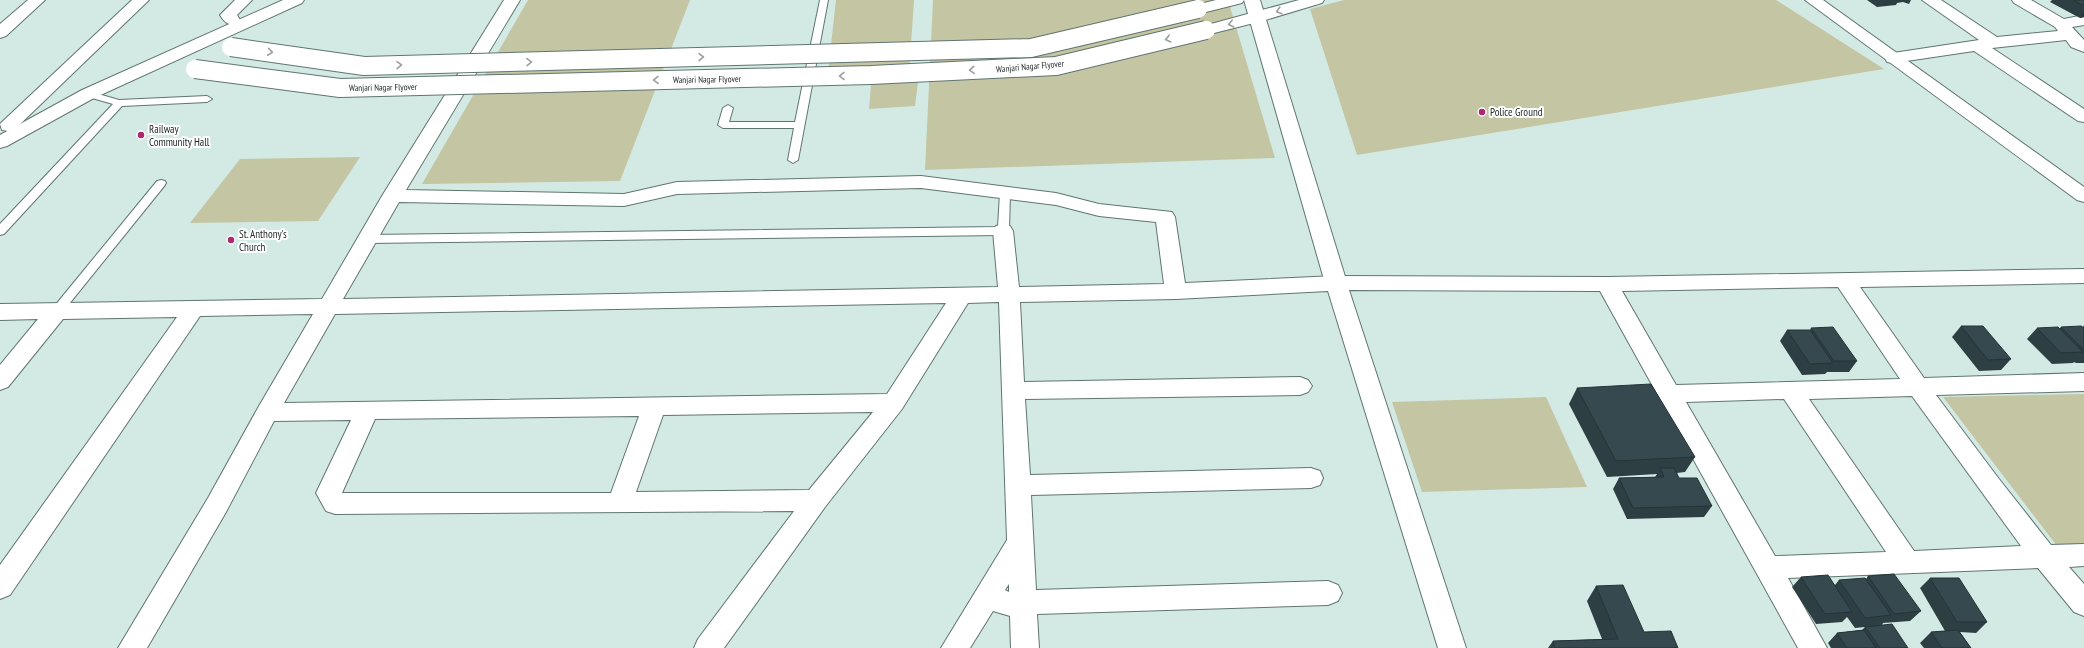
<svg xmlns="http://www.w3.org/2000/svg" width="2084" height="648" viewBox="0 0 2084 648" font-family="'PT Sans Narrow',sans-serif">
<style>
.green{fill:#c3c5a3}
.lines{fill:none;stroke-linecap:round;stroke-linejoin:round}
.service-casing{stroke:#607570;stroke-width:2}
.minor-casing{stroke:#607570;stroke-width:2}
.tertiary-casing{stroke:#607570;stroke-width:2}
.secondary-casing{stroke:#607570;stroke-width:2}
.service{fill:#fff;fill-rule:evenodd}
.minor{fill:#fff;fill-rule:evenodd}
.tertiary{fill:#fff;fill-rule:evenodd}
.secondary{fill:#fff;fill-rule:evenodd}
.secondary-bridge-casing{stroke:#607570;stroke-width:20;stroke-linecap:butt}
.secondary-bridge{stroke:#fff;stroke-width:18}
.wall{fill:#2e3f43}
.shaded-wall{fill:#253337}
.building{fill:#35494e;stroke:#253337}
.oneway{stroke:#9b9f9e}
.poi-dot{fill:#ad2870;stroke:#fff;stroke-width:1.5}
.labels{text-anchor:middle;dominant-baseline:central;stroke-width:4;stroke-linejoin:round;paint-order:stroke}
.far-street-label{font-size:9px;fill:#212a28;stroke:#fff}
.poi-label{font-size:11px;fill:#212a28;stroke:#fff;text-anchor:start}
</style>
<rect width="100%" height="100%" fill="#d3eae4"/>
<g class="green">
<path d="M528,0h162l-70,181 -198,3z"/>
<path d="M836,0h78l-5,74 10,1 -4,31 -46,3 3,-36 -44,-1z"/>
<path d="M933,0h295l47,158 -350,12z"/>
<path d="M1344,0h432l108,69 -527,86 -47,-146z"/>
<path d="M360,157l-42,64 -128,2 50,-64z"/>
<path d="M2084,394v151l-27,1 -114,-149z"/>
<path d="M1546,397l41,90 -165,5 -30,-90z"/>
</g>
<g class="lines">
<g class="service-casing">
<g id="service">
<path d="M820,0h8l-30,160 -5,3 -5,-3 6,-32h-71l-5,-3 5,-17 5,-3 5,3 -4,14h66z"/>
<path d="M88,91l31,9 88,-4 5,3 -5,3 -85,4 -118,128 -4,1v-11l113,-120 -28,-8 -2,-2z"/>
<path d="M161,180l4,1 1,2 -1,2 -104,129h-8l-2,-3 2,-3 104,-127z"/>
<path d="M1005,190l5,3 -1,38 -6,4 -636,8 -6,-4 6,-4 631,-8 2,-34z"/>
</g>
</g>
<g class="minor-casing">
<g id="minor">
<path d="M28,0h17l-39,36 -6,2v-14z"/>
<path d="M132,0h17l-135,130 -6,1 -6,-1 -2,-6 2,-2z"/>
<path d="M235,0h17l-15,15 3,5 -2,3c-10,3 -13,0 -18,-8z"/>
<path d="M504,0h16l-114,190 218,4 53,-12 244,-6 135,17 43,11 73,8 3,5 10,66 151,-7 271,1 477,-8v14l-224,4 64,91 160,-5v18l-148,4 63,84 52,66 33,-1v22l-15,1 15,17v32l-10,-4 -36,-44 -250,10 39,70h-29l-198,-357 -251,-1 117,358h-28l-110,-357 -152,8 -156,3 4,80 276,-5 8,3 4,6 -4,6 -8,3 -275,4 5,76 281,-7 9,3 3,7 -3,7 -9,3 -280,7 5,95 292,-9 10,4 4,8 -4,8 -10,4 -291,9 2,34h-28l-1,-32 -17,-5 -23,37h-29l66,-108 -8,-238 -31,1 -66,106 -77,98 -101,141h-30l4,-9 96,-128 -459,3 -9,-3 -10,-18 35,-73 -77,1 -48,91 -79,136h-29l90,-150 51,-92 54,-92 -113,2 -190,279 -10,4v-34l177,-248 -114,2 -55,68 -8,3v-25l38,-46 -38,1v-16l322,-5 60,-103zM921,188l135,17 43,11 57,6 8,62 -145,3 -6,-56 -3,-5 -7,-2 -7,2 -3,5 5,56 -655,12 56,-97 225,4 53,-12zM1838,287l62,92 -224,6 -54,-94zM946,303l-59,91 -603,9 51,-89zM1912,396l109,150 -107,5 -105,-152zM1784,399l102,153 -111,4 -89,-154zM873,412l-64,78 -173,2 27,-77zM639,416l-28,77h-269l33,-74zM1009,584v8l-4,-2z"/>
<path d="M1922,0h19l56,37 61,-6 -3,-4 -41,-24 -2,-3h19l33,19 20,-4v10l-12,2 12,13v12l-13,-5 -5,-7 -74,8 92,61v13l-6,-1 -104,-70 -81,12 -6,-1 -2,-4 2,-4 6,-1 86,-13z"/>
</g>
</g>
<g class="tertiary-casing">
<g id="tertiary">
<path d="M1244,0h16l87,283 -3,5 -8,2 -8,-2 -3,-5z"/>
<path d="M1805,0h18l261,187v15l-7,-2z"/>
</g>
</g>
<g class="secondary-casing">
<g id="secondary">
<path d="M283,0h21l-2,3 -208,95 -87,48 -7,2v-13l82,-45z"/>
<path d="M1216,0h28l-2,3 -44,11 -6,-2 -2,-3 2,-3z"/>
<path d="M1299,0h25l-2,3 -60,18 -56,14 -6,-2 -2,-3 2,-3z"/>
</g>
</g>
<use href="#service" class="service"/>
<use href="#minor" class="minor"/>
<use href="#tertiary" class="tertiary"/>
<use href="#secondary" class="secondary"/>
<g class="secondary-bridge-casing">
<g id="secondary-bridge">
<path d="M231,47l133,19 667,-18 167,-39"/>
<path d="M195,69l145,19 531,-13 185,-9 150,-36"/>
</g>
</g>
<use href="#secondary-bridge" class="secondary-bridge"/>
</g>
<g class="wall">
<path d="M1867,0h44l-2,4 -6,-2 -6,1 -1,2 -19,2z"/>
<path d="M2052,0h32v17l-4,1 -30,-16z"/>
<path d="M2084,325v38h-8l-2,-1 -1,1 -21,1 -25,-25 10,-11h23l1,-1h22z"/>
<path d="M1961,326l50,33 -10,11 -22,1 -27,-34z"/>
<path d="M1811,328l46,33 -8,11h-22l-2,2 -23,1 -22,-34 7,-11h23z"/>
<path d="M1577,388l118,69 -10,15 -8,1 2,5 33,28 -8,11 -77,2 -14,-30 6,-11 36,-1 2,-3 -50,3 -38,-73z"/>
<path d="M1868,576l53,35 -11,10 -27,2 -1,2 26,23h-77l-3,-5 9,-10 25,-3 3,-3 -10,1 -8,-11 -5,5 -26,2 -24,-37 9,-10 34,8 4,-5 27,-1z"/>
<path d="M1930,578l57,44 -11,11 -16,-1 11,16h-47l-4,-5 11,-11 14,-1 -25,-43z"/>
<path d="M1596,586l48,46 34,16h-130l5,-7 49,-2 -15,-38z"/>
</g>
<path class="shaded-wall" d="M2084,13v4l-4,1z"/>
<g class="building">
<path d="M2073,0h11v6z"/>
<path d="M1961,326h22l28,33 -23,1z"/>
<path d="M2081,326l3,2v22l-23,-23z"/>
<path d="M1833,327l24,34h-23l-23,-33z"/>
<path d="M2058,327l25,25 -22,1 -24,-25z"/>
<path d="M1787,330h23l23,33 -23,1z"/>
<path d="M1651,384l44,73 -79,4 -39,-73z"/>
<path d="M1660,468h14l5,10h18l15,28 -79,2 -14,-30 45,-1z"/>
<path d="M1894,574l27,37 -27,3 -26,-38z"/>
<path d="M1828,575l24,37 -27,2 -24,-37z"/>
<path d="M1865,578l26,37 -26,3 -26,-38z"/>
<path d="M1930,578h29l28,44h-30z"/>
<path d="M1623,585l21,47 27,-1 7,17h-123l-2,-7 65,-2 -22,-53z"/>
<path d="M1892,624l16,24h-28l-15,-21z"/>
<path d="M1864,630l12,18h-29l-10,-15z"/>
<path d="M1958,630l13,18h-29l-11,-16z"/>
</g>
<defs><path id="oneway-chevron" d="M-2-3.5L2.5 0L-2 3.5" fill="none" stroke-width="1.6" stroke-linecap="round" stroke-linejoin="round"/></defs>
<g class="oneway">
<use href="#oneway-chevron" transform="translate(1279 11) rotate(163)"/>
<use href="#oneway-chevron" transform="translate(1231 24) rotate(167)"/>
<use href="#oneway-chevron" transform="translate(1168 39) rotate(167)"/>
<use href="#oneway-chevron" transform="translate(270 52) rotate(8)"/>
<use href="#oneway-chevron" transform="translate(701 57) rotate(-1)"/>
<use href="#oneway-chevron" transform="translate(529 62) rotate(-2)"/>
<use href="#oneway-chevron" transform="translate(399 65) rotate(-1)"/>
<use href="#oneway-chevron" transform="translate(972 70) rotate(177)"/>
<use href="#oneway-chevron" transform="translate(842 76) rotate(179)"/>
<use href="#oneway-chevron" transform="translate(656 80) rotate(179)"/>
</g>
<g class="poi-dot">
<circle cx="1482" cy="112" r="4"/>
<circle cx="141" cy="135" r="4"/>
<circle cx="231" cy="240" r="4"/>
</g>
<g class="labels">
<g class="far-street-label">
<text transform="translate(1030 66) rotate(-5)">Wanjari Nagar Flyover</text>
<text transform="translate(707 79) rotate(-1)">Wanjari Nagar Flyover</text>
<text transform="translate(383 87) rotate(-1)">Wanjari Nagar Flyover</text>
</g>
<g class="poi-label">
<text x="1490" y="112">Police Ground</text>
<text x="149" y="129">Railway<tspan x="149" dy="13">Community Hall</tspan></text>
<text x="239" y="234">St. Anthony's<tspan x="239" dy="13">Church</tspan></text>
</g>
</g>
</svg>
